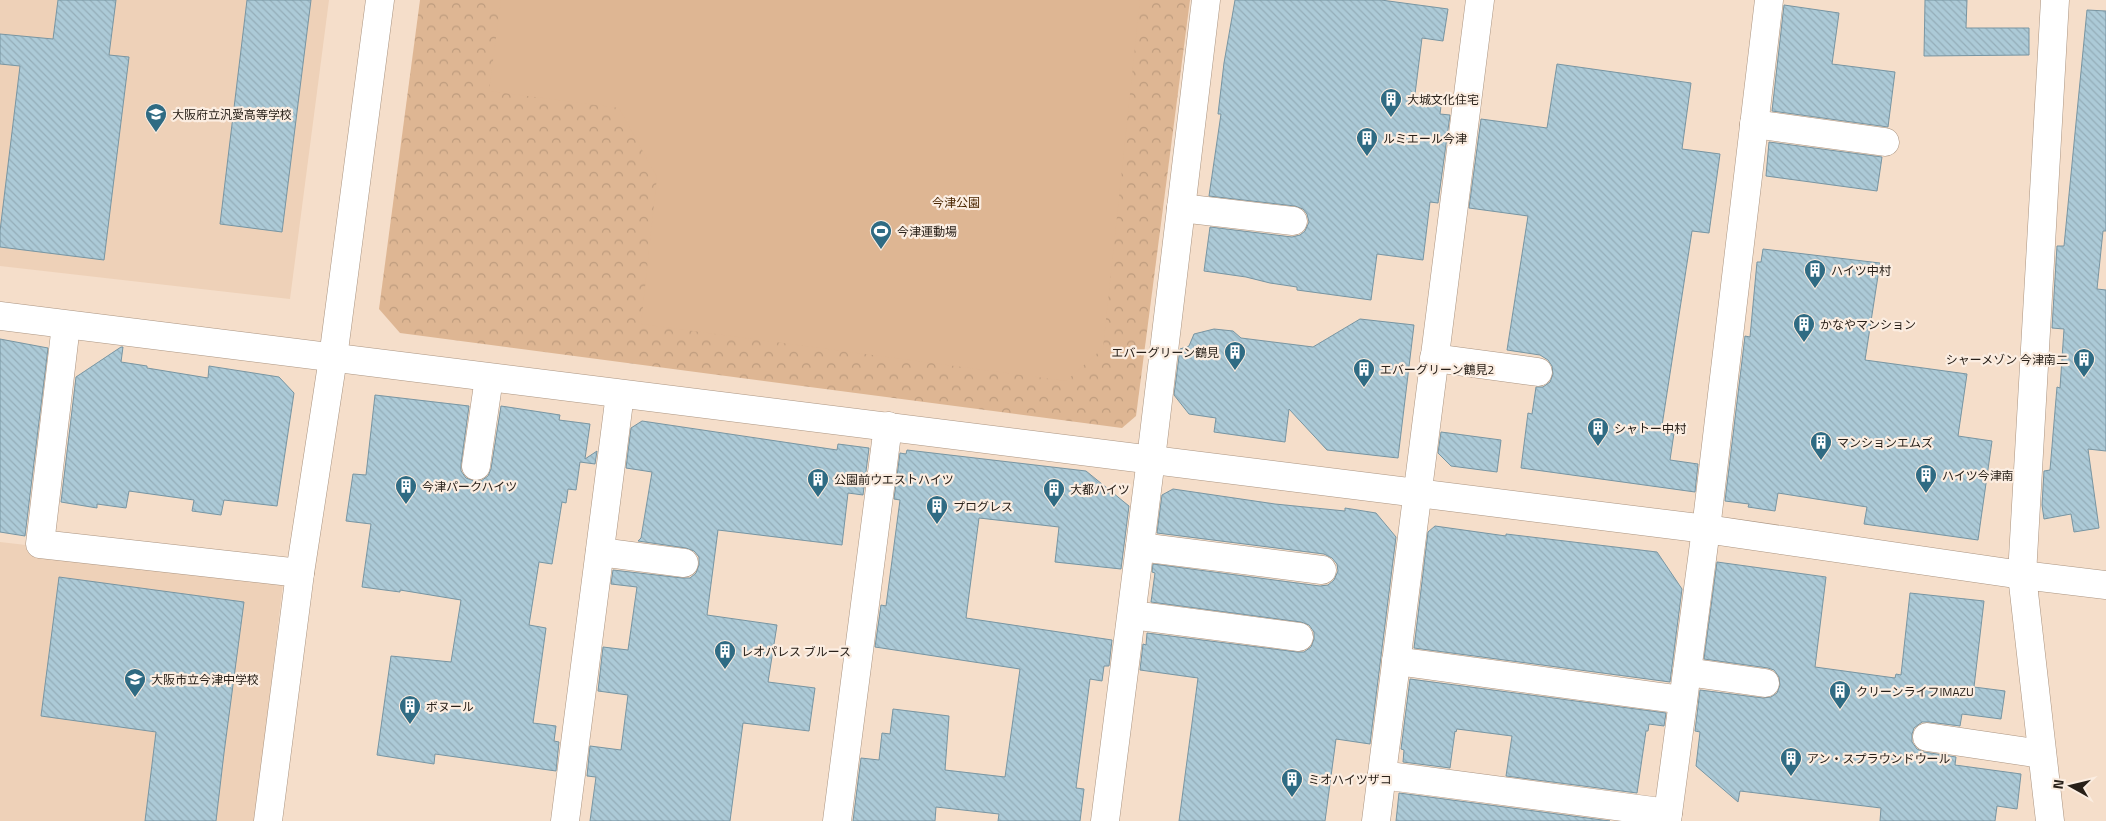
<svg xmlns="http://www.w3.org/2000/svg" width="2106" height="821" viewBox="0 0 2106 821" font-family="'Titillium Web','Noto Sans JP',sans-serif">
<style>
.built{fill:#eed1b8}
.park{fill:url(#park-crowns)}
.garden{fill:#deb693}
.building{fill:url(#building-back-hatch);stroke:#7895a2}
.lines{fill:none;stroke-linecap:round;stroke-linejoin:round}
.minor-casing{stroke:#aa9481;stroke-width:29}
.minor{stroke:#fff;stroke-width:28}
.labels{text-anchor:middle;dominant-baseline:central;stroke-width:4.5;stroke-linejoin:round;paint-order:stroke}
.poi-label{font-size:12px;fill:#282019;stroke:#fbede1;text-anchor:start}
.park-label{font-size:12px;fill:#4a2600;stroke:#fbede1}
</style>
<defs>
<pattern id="park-crowns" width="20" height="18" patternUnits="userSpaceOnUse" patternTransform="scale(1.25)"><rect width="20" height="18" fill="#deb693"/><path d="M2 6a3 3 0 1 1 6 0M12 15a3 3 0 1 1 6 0" fill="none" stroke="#be9c7e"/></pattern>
<pattern id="building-back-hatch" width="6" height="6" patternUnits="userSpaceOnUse" patternTransform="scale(1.25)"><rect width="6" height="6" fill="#accad7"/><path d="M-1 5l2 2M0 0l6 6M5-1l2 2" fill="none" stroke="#94adb8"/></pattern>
</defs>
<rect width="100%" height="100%" fill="#f5deca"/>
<g class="built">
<path d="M0,0h329l-39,299 -290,-33z"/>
<path d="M0,542l284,33 -29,246h-255z"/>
</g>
<path class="park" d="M420,0h770l-54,416 -14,12 -722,-95 -21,-24z"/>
<path class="garden" d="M501,0h639l-37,348 -37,33 -425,-57 16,-147 -38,-69 -130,-17z"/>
<g class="building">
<path d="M58,0h58l-7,55 20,2 -25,203 -104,-13v-16l20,-165 -20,-2v-30l53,5z"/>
<path d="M247,0h64l-29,232 -62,-8z"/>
<path d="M1235,0h146l67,9 -5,32 -21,-3 -8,64 27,4 -1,8 10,1 -12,88 -8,-1 -7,58 -46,-6 -6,46 -74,-10v-3l-27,-4 -24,-6 -42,-6 6,-44 82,10 8,-2 5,-4 4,-9 -2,-8 -4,-5 -8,-3 -86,-10 12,-82h-3l6,-51z"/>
<path d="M1925,0h42l-1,28h63v27l-105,1z"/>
<path d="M1784,5l55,8 -7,51 63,8 -7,55 -116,-16z"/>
<path d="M2087,10l19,1v220h-3l-6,58 9,1v161l-18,-2 11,79 -25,4 -3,-18 -27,5 -2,-14 2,-34 6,-1 7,-83 3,1 4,-59 -12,-1 5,-82h7z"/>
<path d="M1557,64l134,19 -9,66 38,5 -11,79 -17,-2 -31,201 13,1 -4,27 28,4 -3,28 -174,-24 7,-55 4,1 4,-27h7l7,-5 3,-8 -1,-8 -4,-6 -8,-5 -33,-5 21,-134 -59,-8 12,-89 66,9z"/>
<path d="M1769,142l113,15 -5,34 -111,-15z"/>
<path d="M1763,249l117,14 -15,97 102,14 -9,62 34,5 -14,99 -114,-16 3,-17 -89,-14 -3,18 -27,-4 1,-3 -24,-3 20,-165 5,1 7,-75h4z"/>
<path d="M1360,319l54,6 -16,133 -71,-8 -38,-41 -4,33 -71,-10 2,-14 -27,-4 -15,-19 6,-46 9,-3 5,-12 20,-5 19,2 8,7 72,9z"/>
<path d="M0,339l48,9 -23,188 -25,-4z"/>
<path d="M121,347h2l-2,15 26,4v2l61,10 1,-12 70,11 15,16 -17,113 -53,-6 -3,15 -29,-4 2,-11 -65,-9 -3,17 -29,-4v4l-36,-6 15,-125z"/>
<path d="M375,395l94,11 -8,58v7l5,7 8,3h7l7,-5 3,-7 10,-63 59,9 -1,5 31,4 -5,35 12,-8 -2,13 -15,-2 -4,28 -8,-1 -2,14 -4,-1 -10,62 -13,-2 -10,63 17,3 -13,95 23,3 -2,15 5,1 -3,29 -121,-17 -1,10 -57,-9 14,-99 60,6 10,-62 -61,-10v2l-38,-5 9,-63 -25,-3 7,-47 13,1z"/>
<path d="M642,421l195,29 1,-6 31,4 -6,47 -15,-2 -6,52 -124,-15 -11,85 70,10 -9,57 47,6 -6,43 -66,-8 -13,98h-140l6,-44 -9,-1 3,-30 31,4 7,-55 -30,-4 5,-44 25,3 9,-63 -26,-3 2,-14 69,8h8l6,-5 3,-8v-8l-5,-6 -8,-3 -48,-7 3,-3 11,-66 -26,-4 5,-40z"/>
<path d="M1441,432l60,8 -4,32 -46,-6 -13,-13z"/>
<path d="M907,450l179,21 43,35 -8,63 -66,-7 4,-35 -80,-9 -13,100 146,22 -3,26h-5l-2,15 -12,-2 -14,109 8,1 -4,32h-82l1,-7 -63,-7 -1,14h-82l8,-63 18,2 3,-27 8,1 3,-25 56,7 -4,54 60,7 15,-108 -145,-22 6,-42 5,1 14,-106 -6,-1 6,-46 6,1z"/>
<path d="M1173,489l102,15 70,7v-3l31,5 20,24 -26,207 -34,-5 -11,82h-146l19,-143 -58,-8 3,-26 3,1 1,-12 150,19h7l7,-5 3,-8v-7l-5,-7 -8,-3 -150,-20 4,-29 -3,-1 1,-8 167,22 8,-1 6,-5 4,-9 -1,-7 -5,-6 -8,-4 -167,-21 5,-38z"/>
<path d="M1435,526l71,10v-2l151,18 25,37 -12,93 -256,-34 14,-116z"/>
<path d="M1717,562l109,15 -11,90 80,11 1,-4 5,1 9,-82 74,8 -10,86 31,4 -4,28 -39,-5 -2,12 -31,-4h-7l-8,6 -2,6v8l5,7 7,3 32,5 -1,8 66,9 -4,35 -20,-3 -2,15h-115l1,-13 -141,-17 -2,11 -42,-36 4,-34 -5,-1 5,-41 63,8 8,-1 6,-4 3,-8 -1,-8 -5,-7 -6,-2 -64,-9z"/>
<path d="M59,577l185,25 -20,151 -8,68h-71l11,-89 -115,-16z"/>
<path d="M1410,679l256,34 -2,13 -15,-2 -1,7h-2l-9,62 -131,-17 6,-40 -55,-7 -1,3 -1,-1 -5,37 -47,-6 1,-12 -3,-1z"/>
<path d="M1399,793l211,28h-214z"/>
</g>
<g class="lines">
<g class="minor-casing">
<g id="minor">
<path d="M1754,124l131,18"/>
<path d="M1181,208l112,13"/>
<path d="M0,316l1706,213 316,46 84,10"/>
<path d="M66,325l-26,219 260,29"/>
<path d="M1434,358l104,14"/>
<path d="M476,466l13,-88"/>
<path d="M1140,547l182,23"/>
<path d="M600,552l84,11"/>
<path d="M1132,615l167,22"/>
<path d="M1396,661l287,39"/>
<path d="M1687,672l78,11"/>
<path d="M1927,737l115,17"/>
<path d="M1382,775l286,38"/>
<path d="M268,821l32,-248 33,-215 47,-358"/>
<path d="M565,821l55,-427"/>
<path d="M837,821l51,-395"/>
<path d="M1105,821l46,-362 55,-459"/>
<path d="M1376,821l104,-821"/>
<path d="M1667,821l39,-292 63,-529"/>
<path d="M2050,821l-28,-246 33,-575"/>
</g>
</g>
<use href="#minor" class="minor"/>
</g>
<defs>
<g id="building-pin" transform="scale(1.125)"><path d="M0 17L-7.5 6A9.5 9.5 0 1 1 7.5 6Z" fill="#2f6b83" stroke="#fbede1"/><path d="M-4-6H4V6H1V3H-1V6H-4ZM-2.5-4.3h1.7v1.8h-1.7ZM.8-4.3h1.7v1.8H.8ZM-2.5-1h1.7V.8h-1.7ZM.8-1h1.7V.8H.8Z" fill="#fff"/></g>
<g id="school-pin" transform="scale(1.125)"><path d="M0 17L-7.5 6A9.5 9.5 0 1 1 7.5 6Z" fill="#2f6b83" stroke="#fbede1"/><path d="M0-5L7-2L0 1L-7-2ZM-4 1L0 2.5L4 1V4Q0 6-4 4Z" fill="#fff"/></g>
<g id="stadium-pin" transform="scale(1.125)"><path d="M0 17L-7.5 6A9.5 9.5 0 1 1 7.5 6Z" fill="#2f6b83" stroke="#fbede1"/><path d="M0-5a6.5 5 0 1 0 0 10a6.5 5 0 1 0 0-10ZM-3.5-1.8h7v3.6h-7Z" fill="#fff"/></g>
</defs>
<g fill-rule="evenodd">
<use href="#building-pin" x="1391" y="99"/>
<use href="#school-pin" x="156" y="114"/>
<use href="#building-pin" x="1367" y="138"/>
<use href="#stadium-pin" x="881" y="231"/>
<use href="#building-pin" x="1815" y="270"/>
<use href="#building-pin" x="1804" y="324"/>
<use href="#building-pin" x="1235" y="352"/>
<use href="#building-pin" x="2084" y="359"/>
<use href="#building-pin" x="1364" y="369"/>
<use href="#building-pin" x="1598" y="428"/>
<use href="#building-pin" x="1821" y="442"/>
<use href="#building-pin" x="1926" y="475"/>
<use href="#building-pin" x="818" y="479"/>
<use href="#building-pin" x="406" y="486"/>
<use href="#building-pin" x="1054" y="489"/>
<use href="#building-pin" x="937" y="506"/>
<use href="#building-pin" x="725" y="651"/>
<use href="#school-pin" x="135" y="679"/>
<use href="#building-pin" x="1840" y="691"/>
<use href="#building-pin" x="410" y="706"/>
<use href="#building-pin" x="1791" y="758"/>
<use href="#building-pin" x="1292" y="779"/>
</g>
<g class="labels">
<g class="poi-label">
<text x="1407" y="99">大城文化住宅</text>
<text x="172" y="114">大阪府立汎愛高等学校</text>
<text x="1383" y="138">ルミエール今津</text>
<text x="897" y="231">今津運動場</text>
<text x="1831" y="270">ハイツ中村</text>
<text x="1820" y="324">かなやマンション</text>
<text x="1219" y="352" text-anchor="end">エバーグリーン鶴見</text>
<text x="2068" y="359" text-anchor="end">シャーメゾン 今津南二</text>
<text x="1380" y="369">エバーグリーン鶴見2</text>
<text x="1614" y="428">シャトー中村</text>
<text x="1837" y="442">マンションエムズ</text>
<text x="1942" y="475">ハイツ今津南</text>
<text x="834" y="479">公園前ウエストハイツ</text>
<text x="422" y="486">今津パークハイツ</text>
<text x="1070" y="489">大都ハイツ</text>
<text x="953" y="506">プログレス</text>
<text x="741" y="651">レオパレス ブルース</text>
<text x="151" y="679">大阪市立今津中学校</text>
<text x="1856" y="691">クリーンライフIMAZU</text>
<text x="426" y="706">ボヌール</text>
<text x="1807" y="758">アン・スプラウンドウール</text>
<text x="1308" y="779">ミオハイツザコ</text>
</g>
<g class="park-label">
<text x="956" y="202">今津公園</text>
</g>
</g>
<g transform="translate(2071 786) rotate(278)" stroke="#fbede1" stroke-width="4" paint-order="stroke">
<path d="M0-4L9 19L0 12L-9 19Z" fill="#282019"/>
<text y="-8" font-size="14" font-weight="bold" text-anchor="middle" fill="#282019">N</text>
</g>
</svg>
